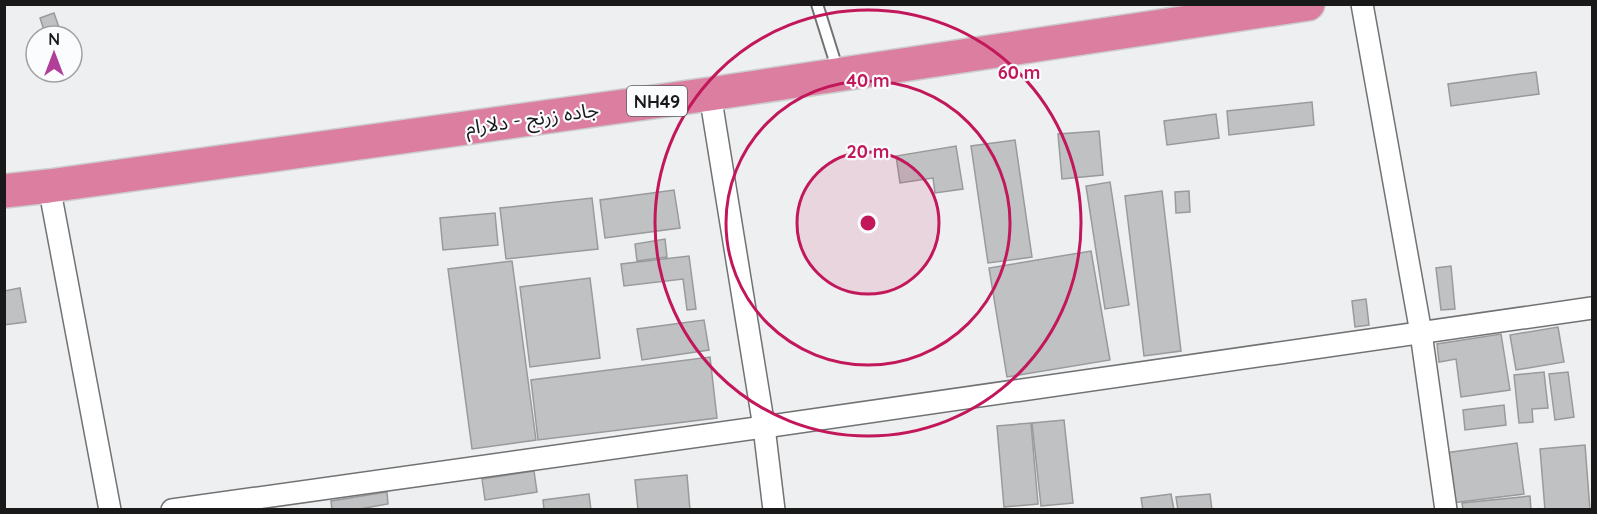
<svg xmlns="http://www.w3.org/2000/svg" width="1597" height="514" viewBox="0 0 1597 514" font-family="Quicksand,'Noto Sans Arabic',sans-serif">
<style>
.building{fill:#c0c1c2;stroke:#999a9b;stroke-width:1.5}
.lines{fill:none;stroke-linecap:round;stroke-linejoin:round}
.service-casing{stroke:#717273;stroke-width:14}
.minor-casing{stroke:#717273;stroke-width:24}
.trunk-casing{stroke:#ccc;stroke-width:36}
.service{stroke:#fff;stroke-width:10}
.minor{stroke:#fff;stroke-width:21}
.trunk{stroke:#dc7e9f;stroke-width:33}
.ring{fill:none;stroke:#c2185b;stroke-width:3}
.labels{text-anchor:middle;dominant-baseline:central;stroke-width:4.5;stroke-linejoin:round;paint-order:stroke}
.shield{fill:#fbfcfd;stroke:#5d5d5d;stroke-width:1.5}
.shield-label{font-size:18px;font-weight:bold;fill:#191919}
.street-label{font-size:20px;fill:#191919;stroke:#fbfcfd}
.centre{fill:#c2185b;stroke:#fbfcfd;stroke-width:3}
.ring-label{font-size:18px;text-anchor:middle;font-weight:bold;fill:#c2185b;stroke:#fbfcfd;stroke-width:4.5;stroke-linejoin:round;paint-order:stroke}
</style>
<rect width="100%" height="100%" fill="#eeeff0"/>
<g class="building">
<path d="M54,13l8,23h-16l-6,-18z"/>
<path d="M1536,72l3,22 -88,12 -3,-22z"/>
<path d="M1312,102l2,23 -85,10 -2,-24z"/>
<path d="M1216,114l3,24 -52,7 -3,-24z"/>
<path d="M1099,131l4,44 -41,4 -4,-45z"/>
<path d="M1015,140l17,117 -44,6 -17,-117z"/>
<path d="M956,146l7,43 -28,4 -2,-15 -33,5 -4,-27z"/>
<path d="M1110,182l19,123 -24,4 -19,-123z"/>
<path d="M674,190l6,38 -75,10 -5,-38z"/>
<path d="M1162,191l19,160 -37,5 -19,-160z"/>
<path d="M1189,191l1,21 -14,1 -1,-21z"/>
<path d="M592,198l6,51 -92,10 -6,-51z"/>
<path d="M495,213l3,32 -55,5 -3,-32z"/>
<path d="M665,239l2,18 -30,4 -2,-17z"/>
<path d="M1091,251l19,109 -103,17 -18,-109z"/>
<path d="M689,256l7,53 -9,1 -4,-31 -59,7 -3,-22z"/>
<path d="M512,261l24,179 -64,9 -24,-180z"/>
<path d="M1451,266l4,43 -14,1 -5,-42z"/>
<path d="M590,278l10,80 -70,9 -10,-80z"/>
<path d="M20,288l6,34 -22,3v-34z"/>
<path d="M1366,299l3,26 -14,2 -3,-26z"/>
<path d="M704,320l5,30 -67,10 -5,-31z"/>
<path d="M1558,327l6,35 -48,8 -6,-35z"/>
<path d="M1501,334l9,56 -49,7 -5,-38 -17,3 -2,-18z"/>
<path d="M710,357l7,61 -179,22 -7,-60z"/>
<path d="M1544,372l4,36 -16,1 1,13 -14,1 -5,-48z"/>
<path d="M1568,372l6,45 -19,3 -6,-46z"/>
<path d="M1504,405l2,20 -41,5 -2,-20z"/>
<path d="M1064,420l9,83 -32,3 -9,-83z"/>
<path d="M1031,423l7,81 -34,3 -7,-81z"/>
<path d="M1517,443l7,51 -72,9 -7,-50z"/>
<path d="M1585,445l5,65h-45l-5,-61z"/>
<path d="M534,471l3,21 -52,8 -3,-21z"/>
<path d="M687,475l3,35h-52l-3,-30z"/>
<path d="M387,492l1,12 -34,6h-22l-1,-9z"/>
<path d="M589,494l2,16h-47l-1,-10z"/>
<path d="M1171,494l3,16h-31l-2,-12z"/>
<path d="M1210,494l2,16h-34l-2,-13z"/>
<path d="M1530,496l1,14h-68l-1,-7z"/>
</g>
<g class="lines">
<g class="service-casing">
<path id="service" d="M817,4l21,67"/>
</g>
<g class="minor-casing">
<g id="minor">
<path d="M1362,4l59,329 25,177"/>
<path d="M710,94l54,333 10,83"/>
<path d="M49,186l61,324"/>
<path d="M172,510l592,-83 828,-119"/>
</g>
</g>
<g class="trunk-casing">
<path id="trunk" d="M4,191l45,-5 661,-92 598,-90"/>
</g>
<use href="#service" class="service"/>
<use href="#minor" class="minor"/>
<use href="#trunk" class="trunk"/>
</g>
<circle cx="868" cy="223" r="71" fill="#c2185b" fill-opacity=".12"/>
<g class="ring">
<circle cx="868" cy="223" r="71"/>
<circle cx="868" cy="223" r="142"/>
<circle cx="868" cy="223" r="213"/>
</g>
<g class="labels">
<rect class="shield" x="627" y="86" width="60" height="30" rx="4.5"/>
<g class="shield-label">
<text x="657" y="101">NH49</text>
</g>
<g class="street-label">
<text transform="translate(532 118) rotate(-8)">جاده زرنج - دلارام</text>
</g>
</g>
<circle cx="868" cy="223" r="9" class="centre"/>
<g class="ring-label">
<text x="1019" y="79">60 m</text>
<text x="868" y="87">40 m</text>
<text x="868" y="158">20 m</text>
</g>
<rect width="1597" height="514" fill="none" stroke="#191919" stroke-width="12"/>
<g transform="translate(54 54)"><circle r="28" fill="#fbfcfd" stroke="#a1a1a2" stroke-width="1.5"/>
<path d="M0-4.5L10 22L0 15L-10 22Z" fill="#b13f99"/>
<text y="-9" font-size="16" font-weight="bold" text-anchor="middle" fill="#191919">N</text>
</g>
</svg>
